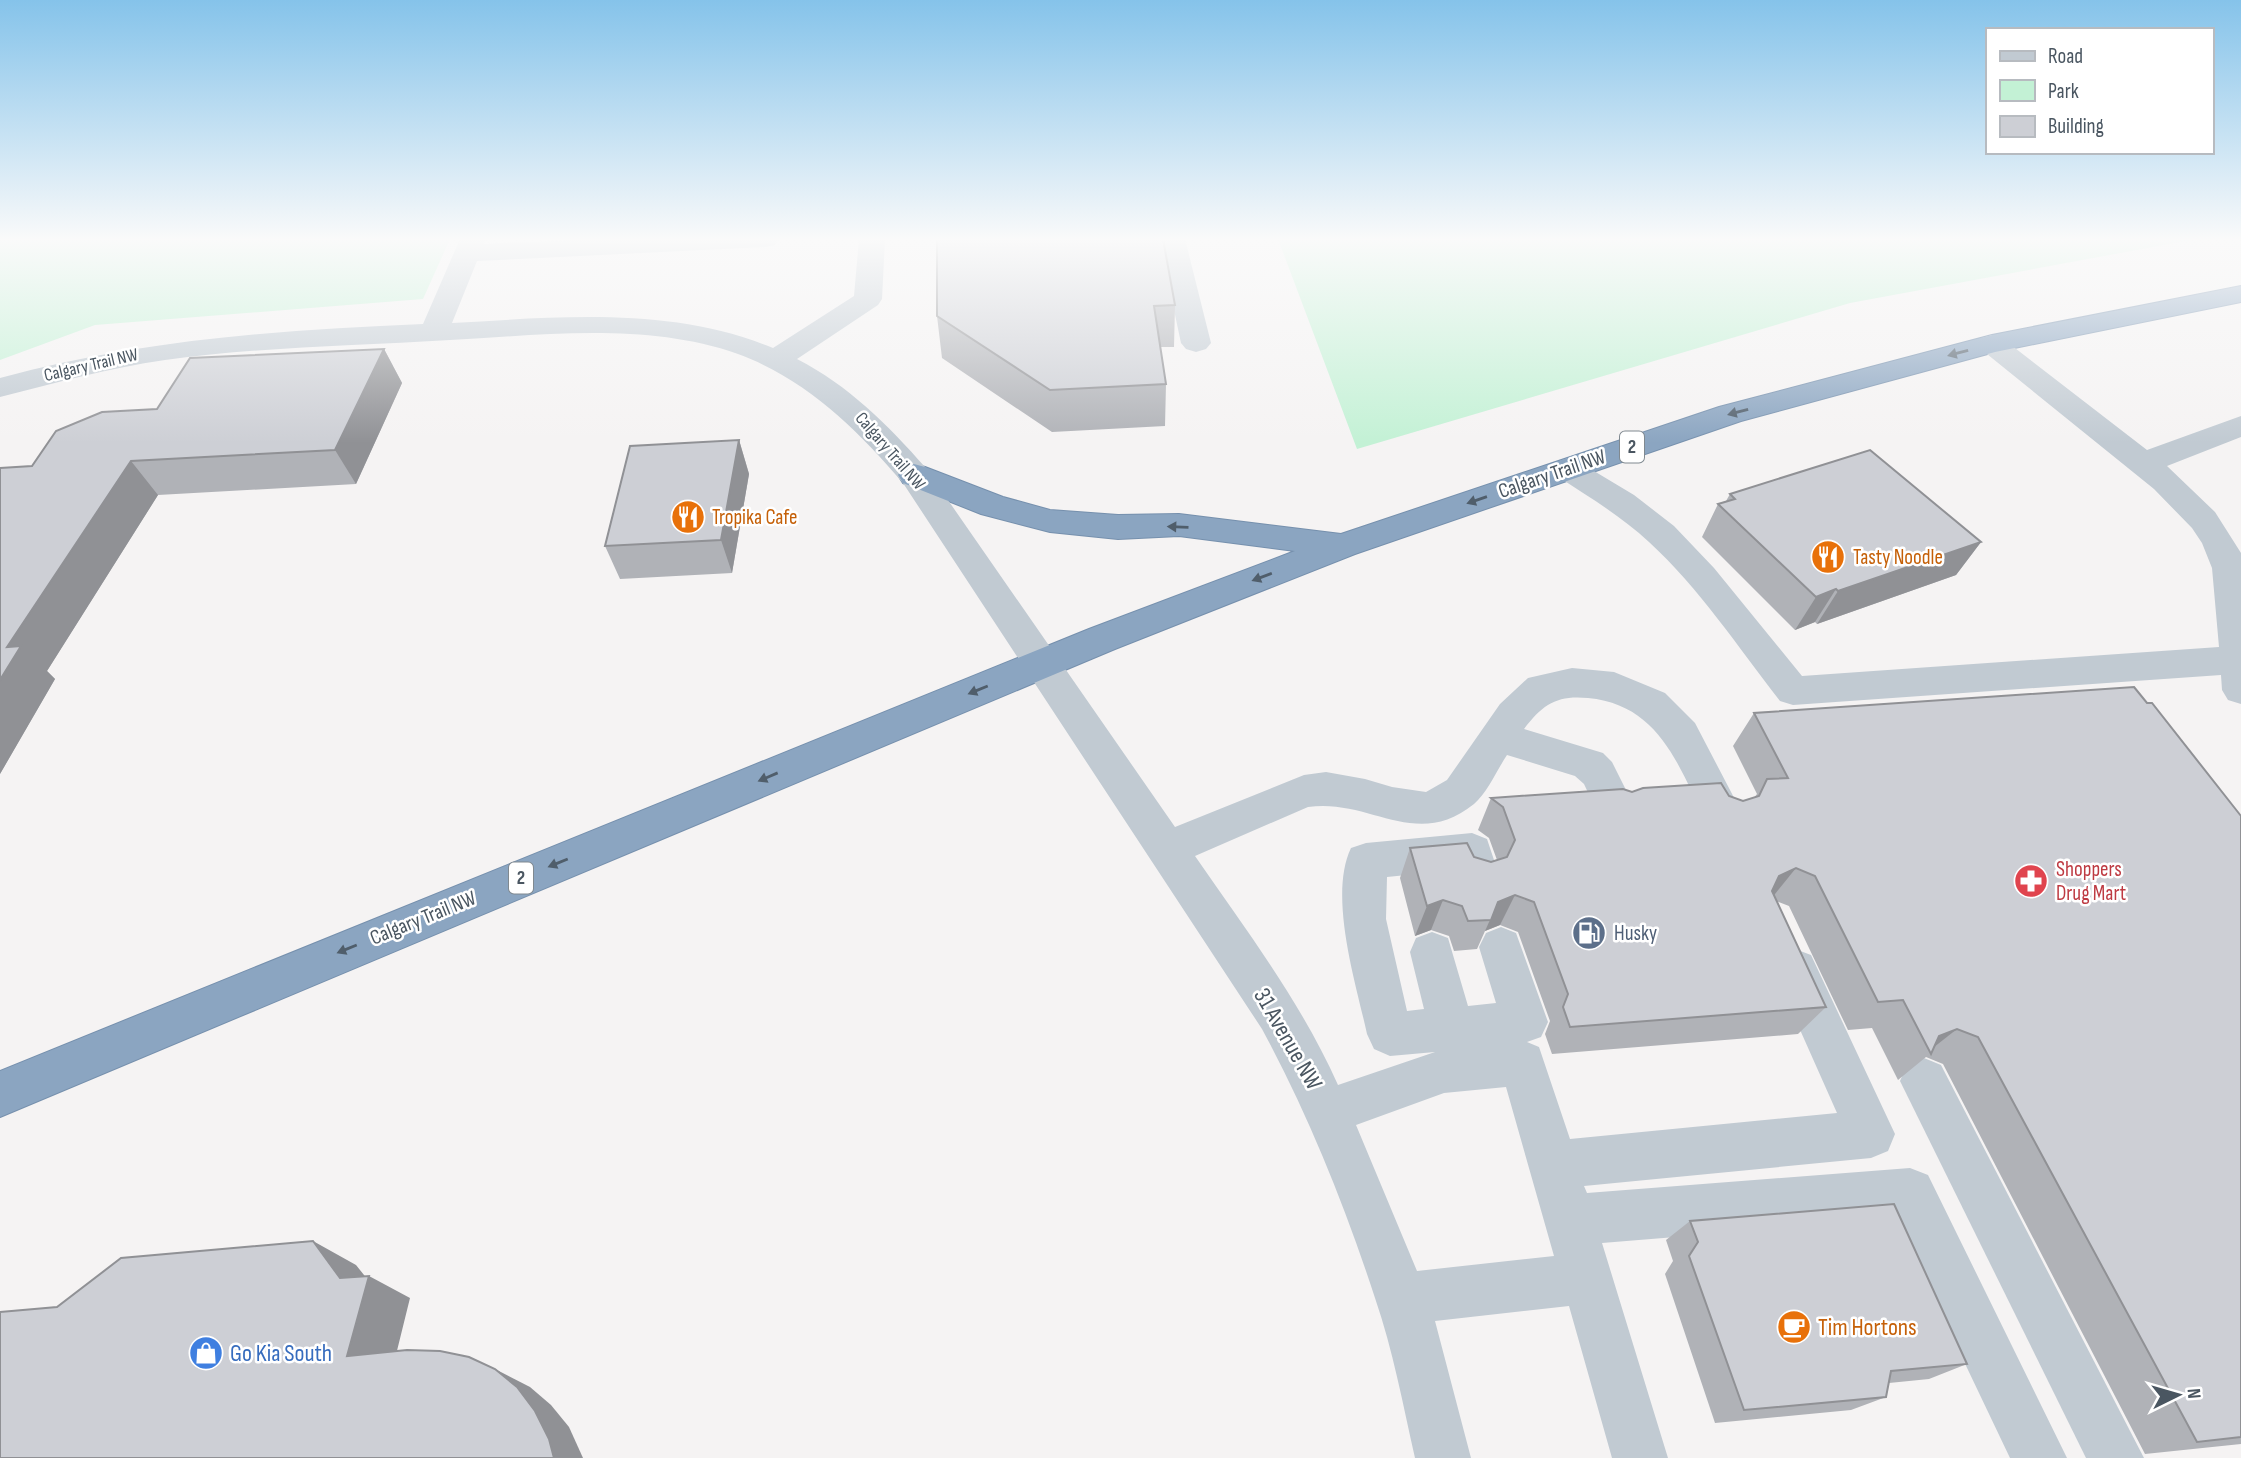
<svg xmlns="http://www.w3.org/2000/svg" width="2241" height="1458" viewBox="0 0 2241 1458" font-family="'Sofia Sans Condensed',sans-serif">
<style>
.green{fill:#c3f1d5}
.lines{fill:none;stroke-linecap:round;stroke-linejoin:round}
.highway-casing{stroke:#7690ad;stroke-width:2}
.minor{fill:#c1cad2;fill-rule:evenodd}
.highway{fill:#8ba5c1;fill-rule:evenodd}
.wall{fill:#b0b2b7}
.shaded-wall{fill:#909195}
.building{fill:#cdcfd5;stroke:#909195;stroke-width:2}
.oneway{fill:#505e6b}
.labels{text-anchor:middle;dominant-baseline:central;stroke-width:5;stroke-linejoin:round;paint-order:stroke}
.far-street-label{font-size:18px;fill:#4a5661;stroke:#fff}
.shield{fill:#fff;stroke:#808990;stroke-width:2}
.shield-label{font-size:19px;font-weight:bold;fill:#4a5661}
.street-label{font-size:21px;fill:#4a5661;stroke:#fff}
.food-label{font-size:21px;fill:#c56008;stroke:#fff;text-anchor:start}
.health-label{font-size:21px;fill:#be3a42;stroke:#fff;text-anchor:start}
.service-label{font-size:21px;fill:#4e5e75;stroke:#fff;text-anchor:start}
.near-street-label{font-size:24px;fill:#4a5661;stroke:#fff}
.near-food-label{font-size:24px;fill:#c56008;stroke:#fff;text-anchor:start}
.near-shop-label{font-size:24px;fill:#366cbe;stroke:#fff;text-anchor:start}
</style>
<rect width="100%" height="100%" fill="#f5f3f3"/>
<g class="green">
<path d="M0,239h450l-27,60 -328,26 -95,35z"/>
<path d="M1278,239h918l-346,64 -493,146z"/>
</g>
<g class="lines">
<g class="highway-casing">
<path id="highway" d="M2241,286v16l-246,50 -254,69 -386,133 -240,95 -1115,468v-46l1089,-442 206,-78 -116,-15 -61,3 -68,-7 -69,-18 -78,-31 -5,-8 5,-8 11,-3 11,3 78,30 47,13 68,5 61,-1 162,20 378,-127 273,-72z"/>
</g>
<g class="minor">
<path d="M460,239h26l-2,5 108,-5h187l-4,6 -9,2 -289,14 -25,62c108,-6 219,-17 321,25l81,-52 5,-57h26l-3,60 -4,6 -81,54c51,26 91,66 128,108l250,360 129,-52 22,-3 39,7 27,8 34,5 21,-12 53,-76 28,-26 44,-10 42,4 51,21 30,30 47,90 -6,12 -14,5 -14,-5c-29,-57 -47,-120 -120,-127 -31,-3 -45,6 -64,31l79,24 9,9 21,42 -6,12 -14,5 -14,-5 -15,-32 -9,-8 -68,-21c-10,15 -20,38 -33,49 -58,47 -104,-6 -166,3l-113,49c51,74 106,146 143,229l97,-33 -45,4 -16,-7 -7,-15c-11,-51 -39,-138 -16,-186l15,-5 106,-10 15,6 11,33 -6,13 -15,5 -15,-5 -6,-15 -69,7 -1,42 21,92 17,-2 -14,-57 6,-14 16,-6 16,6 20,68 28,-3 -17,-56 7,-14 15,-6 15,6 32,89 -7,15 -14,5 12,5 31,92 267,-26 -64,-144 6,-14 16,-6 16,6 84,179 -7,17 -17,7 -287,28 3,7 323,-25 18,7 139,283h-57l-114,-239 -294,24 66,215h-56l-43,-152 -134,15 36,137h-56c-12,-53 -22,-108 -40,-160 -30,-92 -67,-184 -113,-269l-359,-546c-46,-54 -97,-104 -165,-129 -91,-32 -194,-19 -288,-14 -96,6 -191,7 -285,20 -56,8 -110,23 -165,37v-19c139,-38 279,-48 423,-54zM1506,1087l48,169 -137,15 -61,-146 88,-32z"/>
<path d="M1159,239h26l26,104 -5,6 -10,3 -10,-3 -5,-6z"/>
<path d="M1992,335l10,3 145,112 94,-34v21l-74,29 48,46 26,41v151l-13,-4 -6,-10 -1,-15 -428,30 -13,-4c-42,-54 -80,-112 -131,-159 -28,-26 -60,-45 -92,-66l-5,-7 5,-7 11,-4 11,4 55,33 40,31 40,42 88,108 417,-29 -7,-79 -10,-25 -10,-15 -38,-39 -172,-139 -5,-6 5,-6z"/>
<path d="M1924,1058l17,7 203,393h-58l-186,-377 7,-16z"/>
</g>
<use href="#highway" class="highway"/>
</g>
<g class="wall">
<path d="M1175,305l-1,42h-14l6,37 -1,42 -113,6 -110,-74 -5,-42z"/>
<path d="M384,349l18,34 -46,101 -198,11 -111,176 8,8 -55,95 32,-308 125,-57z"/>
<path d="M739,440l10,34 -17,99 -112,6 -15,-33z"/>
<path d="M1730,494l251,48 -25,33 -139,49 -2,-2 -20,8 -93,-93 16,-33 8,-3z"/>
<path d="M2147,703l94,113v628l-96,10 -202,-390 -17,-7 -28,23 -26,-52 -24,2 -59,-124 -13,-5 50,106 -28,27 -246,20 -7,-20 5,-13 -32,-89 -18,-7 -15,6 -8,18 -23,2 -5,-15 -18,-6 -16,6 -15,-58 10,-30 64,9 17,5 6,-2 -8,-22 -11,-8 13,-32 141,-6 97,4 14,5 11,-3 3,-4 -24,-48 21,-33z"/>
<path d="M1690,1221l277,143 -38,15 -40,4 -3,14 -35,13 -136,13 -50,-149 8,-13 -7,-21z"/>
</g>
<g class="shaded-wall">
<path d="M384,349l18,34 -46,101 -21,-34z"/>
<path d="M739,440l10,34 -17,99 -11,-33z"/>
<path d="M131,461l27,34 -111,176 8,8 -55,95v-94l7,-33z"/>
<path d="M1981,542l-25,33 -139,49 21,-33z"/>
<path d="M1836,589l-21,33 -20,8 21,-33z"/>
<path d="M1796,868l-25,31 -16,7 24,-30z"/>
<path d="M1515,895l-15,30 -15,6 13,-29z"/>
<path d="M1443,900l-12,30 -16,6 12,-30z"/>
<path d="M1957,1029l-28,22 10,-15z"/>
<path d="M313,1241l43,24 12,15 1,-4 41,22 -19,77 -44,-19 -7,-78z"/>
<path d="M495,1369l35,18 21,18 18,22 14,31h-29z"/>
</g>
<g class="building">
<path d="M937,239h226l12,66 -21,1 12,78 -116,6 -113,-74z"/>
<path d="M384,349l-49,101 -204,11 -124,186 14,-1 -21,34v-212l32,-2 24,-35 46,-19 55,-3 33,-51z"/>
<path d="M739,440l-18,100 -116,6 25,-100z"/>
<path d="M1870,450l111,92 -143,49 -2,-2 -20,8 -98,-93 17,-5 -5,-5z"/>
<path d="M2134,687l13,16h5l89,113v621l-44,5 -219,-405 -21,-8 -18,7 -8,18 -28,-54 -25,2 -63,-126 -19,-8 -17,8 -7,15 54,116 -256,20 -7,-20 5,-13 -34,-92 -19,-7 -17,7 -7,18 -23,1 -6,-15 -19,-6 -16,6 -17,-58 57,-5 7,14 17,5 16,-5 8,-17 -12,-33 -12,-9 132,-9 9,3 11,-4 78,-5 8,13 14,5 16,-5 8,-17 21,-1 -34,-65z"/>
<path d="M1894,1204l73,160 -76,7 -5,26 -142,13 -55,-154 9,-14 -8,-21z"/>
<path d="M313,1241l27,37 29,-2 -22,80 60,-6 33,1 29,6 26,12 22,18 18,24 14,28 5,19h-554v-146l57,-5 64,-49z"/>
</g>
<defs><path id="oneway-solid" d="M-6-.8H1V-3.2L6.5 0L1 3.2V.8H-6Z" transform="scale(1.75)"/></defs>
<g class="oneway">
<use href="#oneway-solid" transform="translate(1958 353) rotate(165)"/>
<use href="#oneway-solid" transform="translate(1738 412) rotate(165)"/>
<use href="#oneway-solid" transform="translate(1477 500) rotate(161)"/>
<use href="#oneway-solid" transform="translate(1178 527) rotate(-178)"/>
<use href="#oneway-solid" transform="translate(1262 577) rotate(159)"/>
<use href="#oneway-solid" transform="translate(978 690) rotate(158)"/>
<use href="#oneway-solid" transform="translate(768 777) rotate(157)"/>
<use href="#oneway-solid" transform="translate(558 863) rotate(158)"/>
<use href="#oneway-solid" transform="translate(347 949) rotate(158)"/>
</g>
<linearGradient id="sky" x2="0" y2="1"><stop stop-color="#85c3ea"/><stop offset="0.54" stop-color="#fafafa"/><stop offset="1" stop-color="#fafafa" stop-opacity="0"/></linearGradient>
<rect width="2241" height="443" fill="url(#sky)"/>
<defs>
<g id="restaurant-disc" transform="scale(1.75)"><circle r="9.5" fill="#e8710a" stroke="#fff"/><path d="M-5-6h1v4h1v-4h1v4h1v-4h1v5L-1.5 .5V6h-2V.5L-5-1ZM5-6V6H3V1.5H1.5Q1.5-4 5-6Z" fill="#fff"/></g>
<g id="pharmacy-disc" transform="scale(1.75)"><circle r="9.5" fill="#e0444e" stroke="#fff"/><path d="M-2-6h4v4h4v4h-4v4h-4v-4h-4v-4h4Z" fill="#fff"/></g>
<g id="fuel-disc" transform="scale(1.75)"><circle r="9.5" fill="#5c6f8a" stroke="#fff"/><path d="M-5.5-6h7V0h2V4h1.3V-2.5L3-4.5l.8-.8L6-3V5H2.5V1h-1V6h-7ZM-4.2-4.7v3.2H.2V-4.7Z" fill="#fff"/></g>
<g id="cafe-disc" transform="scale(1.75)"><circle r="9.5" fill="#e8710a" stroke="#fff"/><path d="M-5.5-4.5H6V0H3Q3 3.5 0 3.5H-2.5Q-5.5 3.5-5.5 0ZM3-3.2v2h1.7v-2ZM-6 4.5H4V6H-6Z" fill="#fff"/></g>
<g id="shop-disc" transform="scale(1.75)"><circle r="9.5" fill="#3f7fe0" stroke="#fff"/><path d="M-5-2.5h2.3a2.7 3.5 0 0 1 5.4 0H5L5.5 6h-11ZM-1.5-2.5h3a1.5 2.3 0 0 0-3 0Z" fill="#fff"/></g>
</defs>
<g fill-rule="evenodd">
<use href="#restaurant-disc" x="688" y="517"/>
<use href="#restaurant-disc" x="1828" y="557"/>
<use href="#pharmacy-disc" x="2031" y="881"/>
<use href="#fuel-disc" x="1589" y="933"/>
<use href="#cafe-disc" x="1794" y="1327"/>
<use href="#shop-disc" x="206" y="1353"/>
</g>
<g class="labels">
<g class="far-street-label">
<text transform="translate(91 365) rotate(-13)">Calgary Trail NW</text>
<text transform="translate(890 451) rotate(49)">Calgary Trail NW</text>
</g>
<g class="shield">
<rect x="1620" y="431.5" width="24" height="31" rx="5"/>
<rect x="509" y="862.5" width="24" height="31" rx="5"/>
</g>
<g class="shield-label">
<text x="1632" y="447">2</text>
<text x="521" y="878">2</text>
</g>
<g class="street-label">
<text transform="translate(1552 474) rotate(-19)">Calgary Trail NW</text>
<text transform="translate(423 918) rotate(-22)">Calgary Trail NW</text>
</g>
<g class="food-label">
<text x="712" y="517">Tropika Cafe</text>
<text x="1853" y="557">Tasty Noodle</text>
</g>
<g class="health-label">
<text x="2056" y="869">Shoppers<tspan x="2056" dy="24">Drug Mart</tspan></text>
</g>
<g class="service-label">
<text x="1614" y="933">Husky</text>
</g>
<g class="near-street-label">
<text transform="translate(1288 1039) rotate(60)">31 Avenue NW</text>
</g>
<g class="near-food-label">
<text x="1818" y="1327">Tim Hortons</text>
</g>
<g class="near-shop-label">
<text x="230" y="1353">Go Kia South</text>
</g>
</g>
<rect x="1986" y="28" width="228" height="126" fill="#ffffff" stroke="#b7bbc0" stroke-width="2"/>
<rect x="2000" y="51" width="35" height="10" fill="#c1cad2" stroke="#b7bbc0" stroke-width="2"/>
<text x="2048" y="63" font-size="21" fill="#4a5661">Road</text>
<rect x="2000" y="80" width="35" height="21" fill="#c3f1d5" stroke="#b7bbc0" stroke-width="2"/>
<text x="2048" y="98" font-size="21" fill="#4a5661">Park</text>
<rect x="2000" y="116" width="35" height="21" fill="#cdcfd5" stroke="#b7bbc0" stroke-width="2"/>
<text x="2048" y="133" font-size="21" fill="#4a5661">Building</text>
<g transform="translate(2178 1395) rotate(85)" stroke="#ffffff" stroke-width="5" paint-order="stroke">
<path d="M0-5L12 26L0 18L-12 26Z" fill="#4a5661"/>
<text y="-10" font-size="19" font-weight="bold" text-anchor="middle" fill="#4a5661">N</text>
</g>
</svg>
